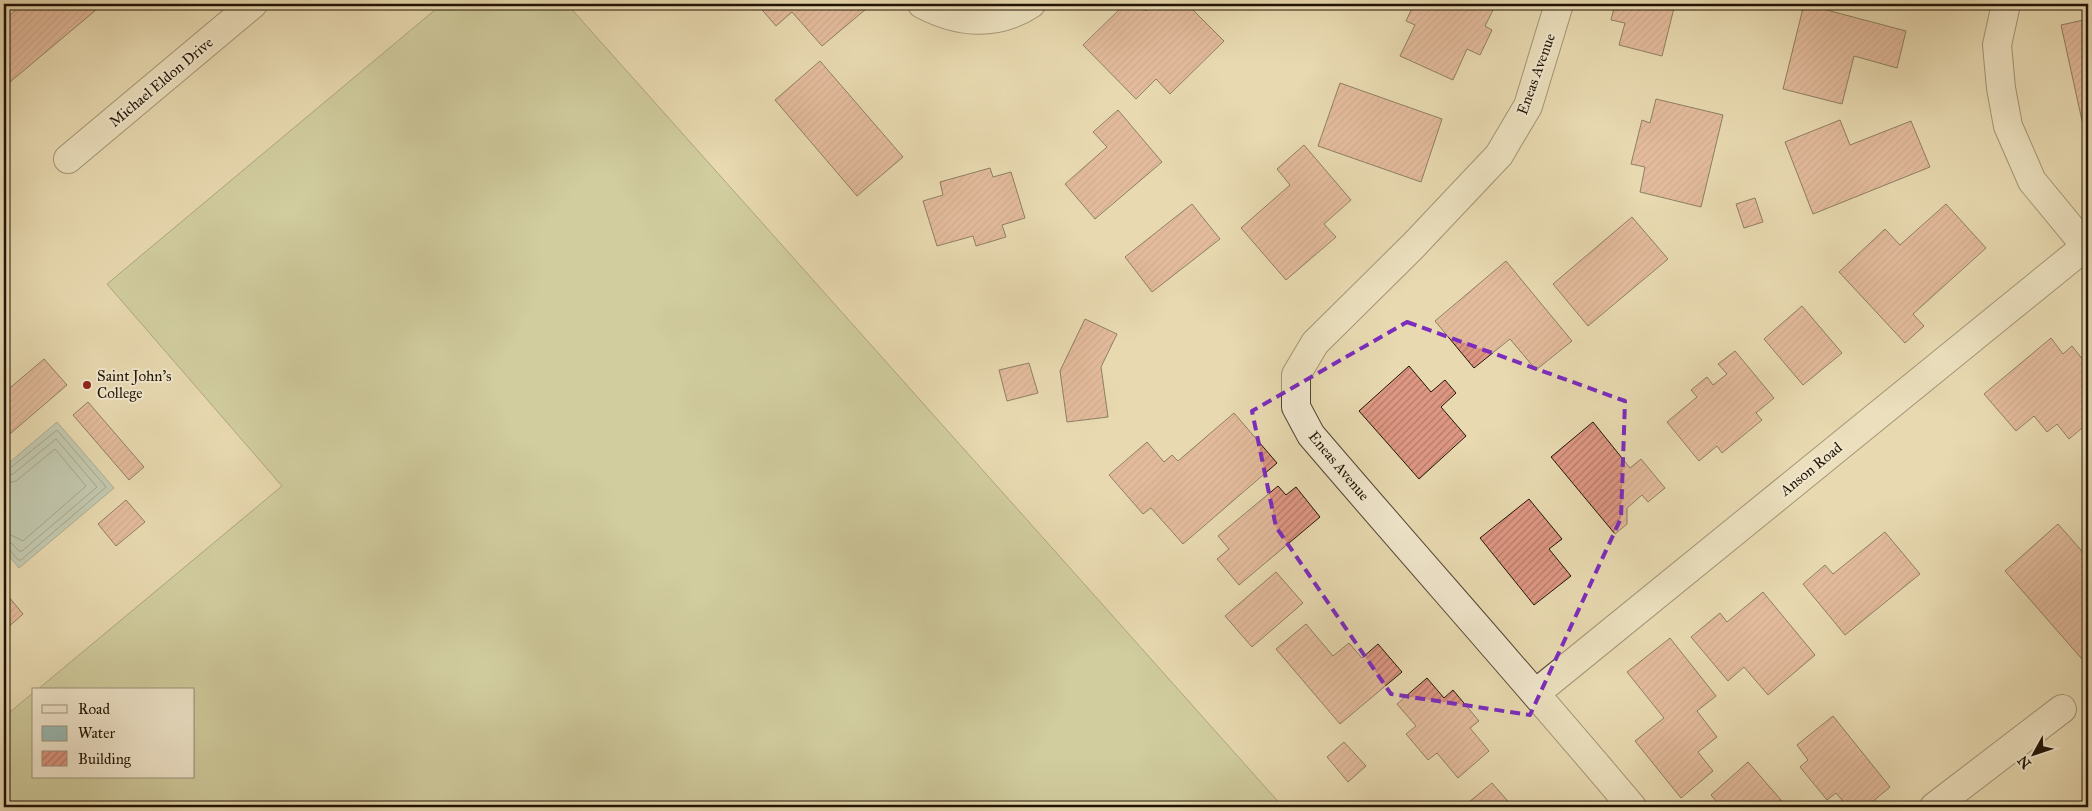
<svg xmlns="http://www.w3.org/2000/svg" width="2092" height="811" viewBox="0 0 2092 811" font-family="'IM FELL Great Primer',serif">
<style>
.garden{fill:#b6bf8b;stroke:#6b6a48}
.water{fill:#99b9b2;stroke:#69776d}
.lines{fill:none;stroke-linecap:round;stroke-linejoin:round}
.shore{stroke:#5c665c;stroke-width:1}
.building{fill:url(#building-hatch);stroke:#201405}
.minor-casing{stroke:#524530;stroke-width:30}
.minor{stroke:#f0e6cc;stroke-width:28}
.marked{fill:none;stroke:#7b2cbf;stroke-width:4;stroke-dasharray:10 6;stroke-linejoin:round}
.poi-dot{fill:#8f2418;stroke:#f0e6cc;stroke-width:2}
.labels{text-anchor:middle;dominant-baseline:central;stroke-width:4;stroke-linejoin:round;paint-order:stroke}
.street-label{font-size:15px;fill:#201405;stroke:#f0e6cc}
.poi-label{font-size:15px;fill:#201405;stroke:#f0e6cc;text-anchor:start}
</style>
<defs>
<pattern id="building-hatch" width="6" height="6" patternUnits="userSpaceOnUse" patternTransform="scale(1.25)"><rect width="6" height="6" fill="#de9783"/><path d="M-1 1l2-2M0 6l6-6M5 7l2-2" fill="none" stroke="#b47a69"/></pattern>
</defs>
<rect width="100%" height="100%" fill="#e8d9b0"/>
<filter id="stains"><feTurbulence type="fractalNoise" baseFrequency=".004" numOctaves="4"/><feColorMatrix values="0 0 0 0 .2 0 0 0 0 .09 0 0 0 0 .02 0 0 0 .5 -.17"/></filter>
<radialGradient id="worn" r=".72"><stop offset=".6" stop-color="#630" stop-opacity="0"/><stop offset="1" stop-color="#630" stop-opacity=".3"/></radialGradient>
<path class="garden" d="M442,4h125l716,803h-1279v-90l30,-25v85h160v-87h-157l245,-204 -175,-202z"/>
<path class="water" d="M57,422l57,66 -95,80 -15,-18v-83z"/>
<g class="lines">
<g class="shore">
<path d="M4,470l5,-1 48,-39 49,57 -85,73h-3l-9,-11 -5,-1"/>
<path d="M4,477l9,-3 43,-35 41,48 -75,64h-3l-8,-8 -7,-2"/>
<path d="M4,484l12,-3 39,-32 31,37 -63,55 -12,-6 -7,-1"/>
</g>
</g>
<g class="building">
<path d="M23,4h80l-99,83v-67z"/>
<path d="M757,4h115l-50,42 -30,-34 -16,14z"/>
<path d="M1125,4h14l7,7 8,-7h33l37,37 -54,53 -14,-15 -20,20 -53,-54z"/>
<path d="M1414,4h82l-11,22 7,4 -12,25 -13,-6 -14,31 -53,-24 15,-31 -9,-4z"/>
<path d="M1615,4h60l-13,52 -43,-11 6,-22 -14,-3z"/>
<path d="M1804,4l102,27 -9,37 -43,-12 -12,48 -59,-15z"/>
<path d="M2088,19v129l-27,-123z"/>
<path d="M820,61l83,96 -46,39 -82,-96z"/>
<path d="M1340,83l102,36 -21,63 -103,-36z"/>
<path d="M1656,99l67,16 -22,92 -61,-15 5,-25 -14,-3 11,-44 8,3z"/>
<path d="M1118,110l44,52 -67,57 -30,-35 42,-37 -14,-15z"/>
<path d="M1840,120l10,25 61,-24 19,46 -117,47 -28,-72z"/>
<path d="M1304,145l47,55 -27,24 12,13 -50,43 -45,-52 49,-43 -13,-16z"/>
<path d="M990,168l3,9 18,-5 14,46 -23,7 4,12 -30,9 -3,-10 -36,10 -14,-45 20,-6 -3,-13z"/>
<path d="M1755,198l8,24 -19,6 -8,-24z"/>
<path d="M1192,204l28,35 -68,53 -27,-35z"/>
<path d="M1946,204l40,44 -73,66 11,12 -19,17 -66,-71 46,-43 15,16z"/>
<path d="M1632,217l36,42 -80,67 -35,-42z"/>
<path d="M1506,261l66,80 -36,29 -26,-31 -36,29 -39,-47z"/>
<path d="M1802,306l40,47 -39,32 -39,-46z"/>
<path d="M1085,319l32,15 -16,33 7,50 -41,5 -7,-51z"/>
<path d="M2051,338l12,16 9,-8 16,20v57l-19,16 -12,-15 -10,8 -13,-16 -18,15 -32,-37z"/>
<path d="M1735,351l39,47 -18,15 6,7 -40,33 -5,-7 -18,15 -32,-39 30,-25 -6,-7 16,-13 6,8 14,-11 -9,-10z"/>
<path d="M44,359l23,26 -63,54v-46z"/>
<path d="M1029,363l9,30 -31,8 -8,-31z"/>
<path d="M1409,366l22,26 14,-12 11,13 -15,14 25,29 -47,43 -60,-68z"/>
<path d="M88,402l56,65 -15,13 -56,-65z"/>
<path d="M1234,413l43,50 -94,81 -32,-36 -8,6 -34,-39 38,-33 17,20 8,-7 6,6z"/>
<path d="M1593,422l37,46 11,-9 24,29 -17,14 -6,-7 -15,13v16l-12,10 -64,-77z"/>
<path d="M1278,486l8,9 10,-8 24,30 -81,68 -22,-26 12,-10 -11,-13z"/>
<path d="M1529,499l33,40 -13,10 22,27 -37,29 -54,-67z"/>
<path d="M126,500l19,22 -29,24 -18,-22z"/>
<path d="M2058,524l30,34v108l-83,-95z"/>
<path d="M1885,532l35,42 -75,61 -42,-51 22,-19 8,9z"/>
<path d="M1276,572l27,31 -51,44 -27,-31z"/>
<path d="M4,591l19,23 -17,15 -2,-2z"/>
<path d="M1763,592l52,63 -47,40 -24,-28 -16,14 -37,-44 29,-24 7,9z"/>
<path d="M1306,624l27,32 16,-13 13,15 16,-14 24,28 -62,52 -64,-75z"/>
<path d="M1670,638l46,58 -19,15 20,26 -19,15 15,19 -32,27 -46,-57 29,-23 -37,-46z"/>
<path d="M1427,678l17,20 9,-8 26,31 -9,7 19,23 -31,27 -21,-25 -9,7 -22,-26 10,-8 -19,-22z"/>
<path d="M1833,716l57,71 -24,20h-18l-12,-14 -9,7 -27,-33 8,-7 -11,-15z"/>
<path d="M1344,742l22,24 -18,16 -21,-25z"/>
<path d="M1748,762l39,45h-66l-10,-12z"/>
<path d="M1492,783l21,24h-50z"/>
</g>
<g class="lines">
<g class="minor-casing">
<g id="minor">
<path d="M922,4c36,19 74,23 109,0"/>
<path d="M1559,4l-31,102 -29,49 -86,91 -98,97 -19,32v32l15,28c106,124 216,247 321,372"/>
<path d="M2006,4l-9,41 4,43 7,38 24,55 56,68"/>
<path d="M68,159l185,-155"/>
<path d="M1536,693l550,-447"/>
<path d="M1934,807l128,-98"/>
</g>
</g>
<use href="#minor" class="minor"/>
</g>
<path d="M0 0H2092V811H0ZM1407,322l218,79 -4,117 -91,197 -139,-21 -115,-167 -24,-116z" fill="#e8d9b0" fill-opacity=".55" fill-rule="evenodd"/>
<path class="marked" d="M1407,322l218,79 -4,117 -91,197 -139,-21 -115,-167 -24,-116z"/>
<circle class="poi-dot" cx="87" cy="385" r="5"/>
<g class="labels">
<g class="street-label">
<text transform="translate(1536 74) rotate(-70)">Eneas Avenue</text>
<text transform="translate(161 82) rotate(-40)">Michael Eldon Drive</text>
<text transform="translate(1339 466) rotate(50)">Eneas Avenue</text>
<text transform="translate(1811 469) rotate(-39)">Anson Road</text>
</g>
<g class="poi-label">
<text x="97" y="376">Saint John's<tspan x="97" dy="17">College</tspan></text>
</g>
</g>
<rect width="2092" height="811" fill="none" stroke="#e8d9b0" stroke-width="20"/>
<rect x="5" y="5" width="2082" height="801" fill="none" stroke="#201405" stroke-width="2.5"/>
<rect x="10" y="10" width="2072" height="791" fill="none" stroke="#201405"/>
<rect x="32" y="688" width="162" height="90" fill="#f0e6cc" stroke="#9d927c"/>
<rect x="42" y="705" width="25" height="8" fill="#f0e6cc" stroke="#9d927c"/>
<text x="78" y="714" font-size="15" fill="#201405">Road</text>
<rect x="42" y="726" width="25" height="15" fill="#99b9b2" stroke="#9d927c"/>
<text x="78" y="738" font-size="15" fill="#201405">Water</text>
<rect x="42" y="751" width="25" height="15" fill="url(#building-hatch)" stroke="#9d927c"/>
<text x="78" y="764" font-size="15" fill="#201405">Building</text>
<g transform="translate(2034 754) rotate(230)" stroke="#f0e6cc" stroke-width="4" paint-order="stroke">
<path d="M0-4L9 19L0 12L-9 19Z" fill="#201405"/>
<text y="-8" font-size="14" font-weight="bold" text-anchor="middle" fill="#201405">N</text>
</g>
<rect width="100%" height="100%" filter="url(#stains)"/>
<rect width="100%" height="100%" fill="url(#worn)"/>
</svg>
